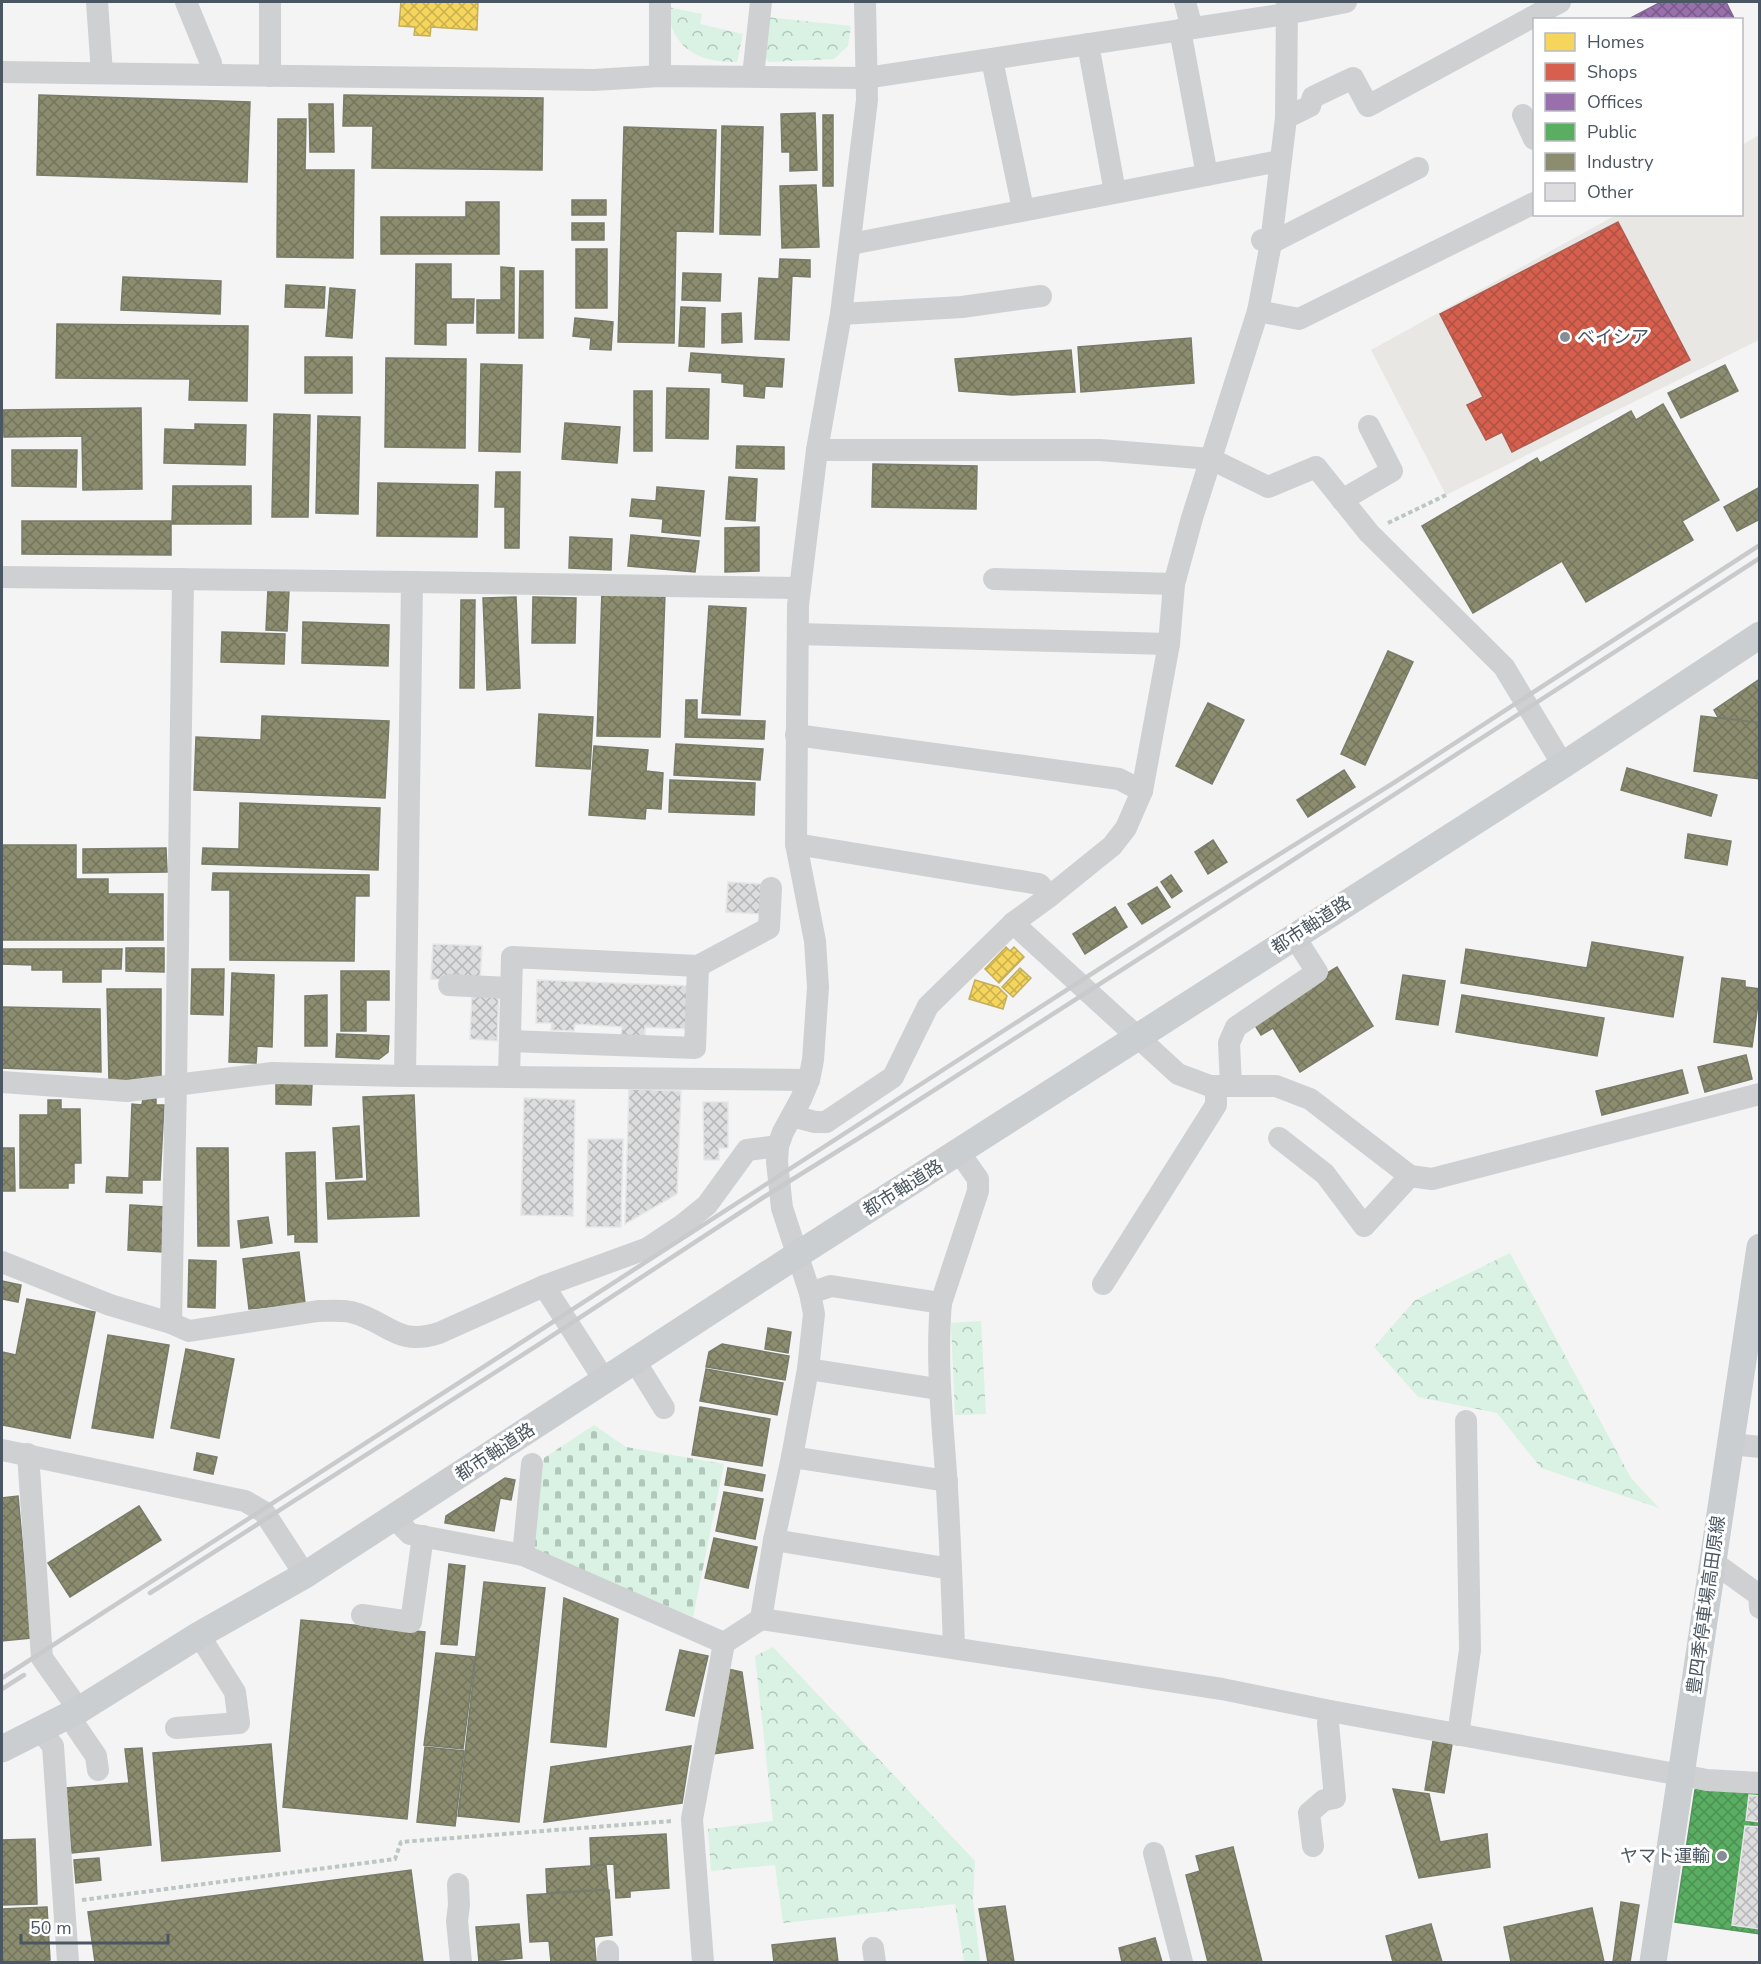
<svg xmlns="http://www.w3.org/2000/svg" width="1761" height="1964" viewBox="0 0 1761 1964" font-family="'Nunito Sans','Noto Sans JP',sans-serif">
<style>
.commercial{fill:#e8e7e3}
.forest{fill:url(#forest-crowns)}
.cemetery{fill:url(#cemetery-stones)}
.homes{fill:url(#homes-cross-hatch);stroke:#c2af5e;stroke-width:1.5}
.shops{fill:url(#shops-cross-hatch);stroke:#ac5d53;stroke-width:1.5}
.offices{fill:url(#offices-cross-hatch);stroke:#816895;stroke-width:1.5}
.public{fill:url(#public-cross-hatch);stroke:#559461;stroke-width:1.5}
.industry{fill:url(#industry-cross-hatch);stroke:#787c6a;stroke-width:1.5}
.building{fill:url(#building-cross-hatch);stroke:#e5e6e7;stroke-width:1.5}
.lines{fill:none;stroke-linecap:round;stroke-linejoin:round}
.path{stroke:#bcc7c4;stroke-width:4;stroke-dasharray:4.5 3;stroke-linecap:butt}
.minor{stroke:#ced0d2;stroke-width:22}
.major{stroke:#caced1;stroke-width:27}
.rail{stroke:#c9cacc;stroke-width:4.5}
.poi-dot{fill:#868d94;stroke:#fff;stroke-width:2}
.labels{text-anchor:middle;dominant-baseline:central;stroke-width:6;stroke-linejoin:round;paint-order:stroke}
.poi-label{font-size:18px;fill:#4a5661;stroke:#fff;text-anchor:start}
.street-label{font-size:18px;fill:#4a5661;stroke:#fff}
</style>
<defs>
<pattern id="forest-crowns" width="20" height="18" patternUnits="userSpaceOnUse" patternTransform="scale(1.5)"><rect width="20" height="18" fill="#d9f2e3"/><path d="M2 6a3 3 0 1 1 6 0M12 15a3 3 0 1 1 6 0" fill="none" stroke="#b2c7bb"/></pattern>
<pattern id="cemetery-stones" width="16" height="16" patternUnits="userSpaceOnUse" patternTransform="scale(1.5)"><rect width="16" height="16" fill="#d9f2e3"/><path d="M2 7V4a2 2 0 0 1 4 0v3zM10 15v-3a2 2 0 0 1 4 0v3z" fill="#b2c7bb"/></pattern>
<pattern id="homes-cross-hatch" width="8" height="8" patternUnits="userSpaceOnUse" patternTransform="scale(1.5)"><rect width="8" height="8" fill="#f6d55c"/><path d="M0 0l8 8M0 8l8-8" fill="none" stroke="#c9b04f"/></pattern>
<pattern id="shops-cross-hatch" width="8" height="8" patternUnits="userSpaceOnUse" patternTransform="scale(1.5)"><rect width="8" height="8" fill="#d6604d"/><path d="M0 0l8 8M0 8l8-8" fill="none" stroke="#b05243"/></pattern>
<pattern id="offices-cross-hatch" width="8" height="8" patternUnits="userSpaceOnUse" patternTransform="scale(1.5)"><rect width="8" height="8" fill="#9970ab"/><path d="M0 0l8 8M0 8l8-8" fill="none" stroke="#785a88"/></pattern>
<pattern id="public-cross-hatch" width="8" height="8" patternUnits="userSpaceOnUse" patternTransform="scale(1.5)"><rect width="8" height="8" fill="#5aae61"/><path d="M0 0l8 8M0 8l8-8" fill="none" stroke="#4c9053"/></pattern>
<pattern id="industry-cross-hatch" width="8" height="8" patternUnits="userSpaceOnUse" patternTransform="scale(1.5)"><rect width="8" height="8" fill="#8c8c6e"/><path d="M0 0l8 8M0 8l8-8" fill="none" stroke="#74755e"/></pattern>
<pattern id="building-cross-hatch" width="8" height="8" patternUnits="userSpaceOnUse" patternTransform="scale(1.5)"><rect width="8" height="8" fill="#ddddde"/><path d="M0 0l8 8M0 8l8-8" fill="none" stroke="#b5b6b7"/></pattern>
</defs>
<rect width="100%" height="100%" fill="#f4f4f4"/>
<path class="commercial" d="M1759,135v205l-313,155 -75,-145 245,-135 126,-1v-69z"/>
<g class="forest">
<path d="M668,7l34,7 -2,10 43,10 -6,28c-26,0 -52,-5 -64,-32 -3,-6 -4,-16 -5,-23z"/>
<path d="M767,17l84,9 -3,20 -14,13 -65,3 -7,-9z"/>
<path d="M1510,1253l121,225 28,30 -118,-40 -44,-55 -79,-16 -44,-50 41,-47z"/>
<path d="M981,1321l5,93 -31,1 -4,-92z"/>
<path d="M773,1647l202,214 -2,39 7,62h-16l-9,-58 -172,19 -8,-58 -64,6 -3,-42 65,-8 -18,-165z"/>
</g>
<path class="cemetery" d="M594,1425l32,22 98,17 -31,153 -160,-67 11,-92z"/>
<g class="homes">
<path d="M401,2h77l-1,28 -46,-3 -1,9 -16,-1 1,-8 -16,-1z"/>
<path d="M1006,947l4,4 4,-4 10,10 -25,26 -14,-14z"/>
<path d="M1020,968l11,10 -18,19 -11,-10z"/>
<path d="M975,980l23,7 9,9 -4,13 -34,-10z"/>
</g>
<path class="shops" d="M1618,222l72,138 -178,92 -10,-20 -16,8 -19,-35 16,-8 -43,-83z"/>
<path class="offices" d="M1661,2h65l9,18h-108z"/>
<path class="public" d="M1706,1785l54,3v146l-85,-12 20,-132z"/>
<g class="industry">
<path d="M39,95l211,7 -3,80 -210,-7z"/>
<path d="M344,95l199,3 -1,72 -170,-2 1,-42h-30z"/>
<path d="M309,104h24l1,48h-24z"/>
<path d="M815,113l2,57 -27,1v-19h-8l-1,-38z"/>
<rect x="823" y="115" width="10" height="71"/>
<path d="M278,119h28l-1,51h49l-1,88 -76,-1z"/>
<path d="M722,126l41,1 -3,108 -40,-1z"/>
<path d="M624,127l92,3 -3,102 -37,-1 -2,112 -56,-1z"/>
<path d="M816,185l3,62 -37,1 -2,-62z"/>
<rect x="572" y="200" width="34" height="15"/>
<path d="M466,202h33v52h-118v-37h85z"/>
<rect x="572" y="223" width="32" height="17"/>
<rect x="576" y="249" width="31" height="59"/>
<path d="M780,259l30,1v17l-18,-1 -3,64 -34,-1 4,-61 20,1z"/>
<path d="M416,264h35v35h23l-1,24h-27v22l-31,-1z"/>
<path d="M501,267l13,1v65h-37v-33h24z"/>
<path d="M520,271h23v67h-24z"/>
<path d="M683,273l38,1 -1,27 -38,-1z"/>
<path d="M123,277l98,4 -1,33 -99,-4z"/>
<path d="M286,285l39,2 -1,21 -39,-1z"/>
<path d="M330,288l25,2 -3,48 -26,-2z"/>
<path d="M681,307l24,1 -1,39 -25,-1z"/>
<path d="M741,313l1,29 -20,1v-29z"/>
<path d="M575,318l38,4 -2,28 -21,-1 1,-11 -18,-2z"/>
<path d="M57,324l191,2 -1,75 -58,-1 1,-21 -134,-1z"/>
<path d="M1191,338l3,45 -113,9 -3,-45z"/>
<path d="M1071,350l4,42 -63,3 -53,-4 -4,-32z"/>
<path d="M691,353l93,6 -2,28 -17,-1 -1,12 -20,-2v-12l-22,-2v-9l-33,-2z"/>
<rect x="305" y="357" width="47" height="36"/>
<path d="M386,358l80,1 -1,89 -80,-1z"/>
<path d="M481,364l41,1 -2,87 -41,-1z"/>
<path d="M1725,365l13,26 -57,27 -13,-25z"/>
<path d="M667,388l42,1 -1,50 -42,-1z"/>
<rect x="634" y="391" width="18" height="60"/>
<path d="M1663,404l56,96 -37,21 11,19 -107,62 -24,-41 -89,52 -51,-87 115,-68 3,5 91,-52 5,9z"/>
<path d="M141,408l1,81 -59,1 -1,-54 -78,1 -1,-27z"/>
<path d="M274,414l36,1 -2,102h-36z"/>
<path d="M318,416l42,1 -2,97 -42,-1z"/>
<path d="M565,423l55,4 -3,36 -55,-4z"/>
<path d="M195,424l51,1 -1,40 -81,-2 1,-34 30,1z"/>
<path d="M737,446l47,1v22l-48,-1z"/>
<path d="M12,450h65l-1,37 -64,-1z"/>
<path d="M873,464l104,2 -1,43 -104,-2z"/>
<path d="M496,472h24l-1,76h-14v-41h-10z"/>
<path d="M729,477l28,2 -2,42 -29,-2z"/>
<path d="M378,483l100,2 -1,52 -100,-1z"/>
<path d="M173,486h78v38h-79z"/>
<path d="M657,487l47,4 -4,45 -38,-4 1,-13 -33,-3 2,-17 24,2z"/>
<path d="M1760,487v32l-23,12 -13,-24z"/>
<path d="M22,521h149v34l-149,-1z"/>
<path d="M759,527v44l-34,1v-44z"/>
<path d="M631,535l68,6 -4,31 -67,-6z"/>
<path d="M570,537l42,2 -1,31 -42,-2z"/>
<path d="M268,589l21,1 -2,41 -21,-1z"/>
<path d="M602,591l63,2 -5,144 -63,-1z"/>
<path d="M516,597l4,91 -33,2 -4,-92z"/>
<path d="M533,597l43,1 -1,45h-43z"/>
<path d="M461,600h14l-1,88h-14z"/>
<path d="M709,606l37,2 -6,107 -38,-2z"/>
<path d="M303,622l86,3 -1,41 -86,-3z"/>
<path d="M222,632l63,2 -1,30 -63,-2z"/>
<path d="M1388,651l25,11 -48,103 -24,-11z"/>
<path d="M1760,679v44l-42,-6 -4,-7z"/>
<path d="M686,700h11v19l68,2 -1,18 -79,-2z"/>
<path d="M1208,703l36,17 -32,64 -36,-18z"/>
<path d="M539,714l54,3 -3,52 -54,-3z"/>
<path d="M262,716l127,5 -4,77 -191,-8 2,-53 65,3z"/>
<path d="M1701,716l59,7v56l-66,-8z"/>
<path d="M676,744l87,5 -3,31 -86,-5z"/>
<path d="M594,746l54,4 -2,21 17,2 -2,36 -15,-1 -1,11 -56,-4z"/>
<path d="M1627,768l90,27 -6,21 -90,-26z"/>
<path d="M1344,770l11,17 -47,30 -11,-17z"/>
<path d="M670,780l85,3 -1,32 -85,-3z"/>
<path d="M240,803l140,5 -2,62 -176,-6 1,-16 36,1z"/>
<path d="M1688,834l43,7 -4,24 -42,-7z"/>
<path d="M1213,840l14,22 -19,12 -13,-22z"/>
<path d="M2,845h74v34h32v15h55v46h-161z"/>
<path d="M166,848l1,24 -84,1v-24z"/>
<path d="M213,873l156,2v21h-14l-1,65 -124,-1v-70h-18z"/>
<path d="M1171,875l11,16 -10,7 -11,-16z"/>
<path d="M1157,887l13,20 -28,17 -14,-20z"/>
<path d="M1115,907l12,20 -42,27 -12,-20z"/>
<path d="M1592,942l91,15 -10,60 -212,-34 5,-34 121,19z"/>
<path d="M126,948h38v24l-38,-1z"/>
<path d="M2,949h120l-1,20h-20v13h-38v-12h-31v-5l-30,-1z"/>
<path d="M1337,967l36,59 -73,46 -27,-44 -12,7 -10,-16z"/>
<path d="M192,969h32l-1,46 -32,-1z"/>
<path d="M341,971h48v29h-23v31h-25z"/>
<path d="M232,973l42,2 -2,72 -15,-1 -1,17 -27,-1z"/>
<path d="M1403,975l42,6 -7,44 -42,-6z"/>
<path d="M1722,978l23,3v6l15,2 -8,58 -38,-5z"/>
<path d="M107,989h54v88l-52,4z"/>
<path d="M327,995v51h-22v-50z"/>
<path d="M1462,995l142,23 -7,38 -141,-24z"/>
<path d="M2,1007l98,2 1,63 -99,-4z"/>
<path d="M337,1034l52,2 -1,16 -9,7 -43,-2z"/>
<path d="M1746,1055l6,24 -47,13 -7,-25z"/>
<path d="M1682,1070l6,23 -86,22 -6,-24z"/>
<path d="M276,1083l36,1 -1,21 -35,-1z"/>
<path d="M414,1095l5,121 -91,3 -2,-36 41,-2 -4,-84z"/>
<path d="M143,1098l13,1v6h8l-4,75h-18v13l-36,-1 1,-15 22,1 3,-74 10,1z"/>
<path d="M48,1100h13v9h19l1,54h-7v20h-6v5h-48v-73h28z"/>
<path d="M359,1126l3,51 -26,2 -3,-51z"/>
<path d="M2,1148h12l1,43h-13z"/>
<path d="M197,1148h31l1,98h-31z"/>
<path d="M315,1152l2,90h-22v-8l-7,1 -2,-82z"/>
<path d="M130,1205l36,2 -2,45 -36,-2z"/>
<path d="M268,1217l4,26 -31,5 -3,-27z"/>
<path d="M299,1252l6,51 -56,6 -6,-50z"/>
<path d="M189,1260l27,1 -1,47 -27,-1z"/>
<path d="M2,1281l19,4 -3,17 -16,-3z"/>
<path d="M27,1299l68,13 -25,126 -68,-13v-73l14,3z"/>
<path d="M768,1328l23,4 -3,21 -23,-4z"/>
<path d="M108,1335l61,10 -16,93 -61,-10z"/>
<path d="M722,1344l67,12 -4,24 -79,-13 3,-15z"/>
<path d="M186,1349l48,10 -15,79 -48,-10z"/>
<path d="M706,1369l77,14 -6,32 -77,-14z"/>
<path d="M700,1407l70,12 -8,47 -70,-11z"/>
<path d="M197,1453l20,4 -4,17 -19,-4z"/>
<path d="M728,1468l37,7 -3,16 -37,-6z"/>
<path d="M505,1478l10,2 -4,20 -11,-2 -6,33 -49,-8 1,-7z"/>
<path d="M724,1492l39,7 -8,40 -39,-8z"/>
<path d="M18,1496l13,142 -29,3v-143z"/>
<path d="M139,1506l22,34 -91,57 -22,-34z"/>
<path d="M714,1538l43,9 -9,41 -43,-10z"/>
<path d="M449,1564l16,2 -8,79 -16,-1z"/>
<path d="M484,1582l61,6 -26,234 -61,-6z"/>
<path d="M564,1598l54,21 -12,128 -55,-5z"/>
<path d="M301,1620l124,12 -18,187 -124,-12z"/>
<path d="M680,1650l28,6 -14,60 -28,-6z"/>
<path d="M436,1653l39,4 -12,92 -39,-4z"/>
<path d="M728,1669l14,3 11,76 -41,6z"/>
<path d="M1433,1741l19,3 -8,49 -19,-3z"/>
<path d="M271,1744l9,107 -118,10 -9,-108z"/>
<path d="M691,1746l-9,57 -138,19 7,-55z"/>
<path d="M425,1747l39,4 -9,75 -38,-4z"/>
<path d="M142,1748l9,97 -79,8 -6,-65 63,-5 -4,-34z"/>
<path d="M1393,1789l36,5 11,48 47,-8 3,33 -71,11z"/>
<path d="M666,1834l3,54 -39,3v6l-14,1 -2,-34 -23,1 -1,-27z"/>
<path d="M35,1839l2,65 -35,1v-65z"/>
<path d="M1233,1847l29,115h-54l-22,-87 14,-4 -4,-15z"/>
<path d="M99,1858l2,22 -25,3 -2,-23z"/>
<path d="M606,1865l2,24 -61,4 -1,-24z"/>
<path d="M411,1870l12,92h-328l-7,-50z"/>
<path d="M609,1890l3,45 -18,2 2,25h-45l-2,-21 -19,1 -3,-47z"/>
<path d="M1621,1902l18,3 -9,57h-17z"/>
<path d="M1005,1906l9,56h-26l-9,-53z"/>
<path d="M47,1907l3,53 -48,2v-53z"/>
<path d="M1592,1908l12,54h-93l-7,-35z"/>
<path d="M519,1924l3,34 -43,4 -3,-35z"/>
<path d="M1431,1924l11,38h-49l-7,-26z"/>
<path d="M835,1938l3,24h-64l-2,-17z"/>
<path d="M1155,1938l7,24h-40l-3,-14z"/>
</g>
<g class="building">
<path d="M728,882l34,2 -1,30 -35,-2z"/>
<path d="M433,944l49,2 -2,35 -49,-2z"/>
<path d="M537,980l153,6 -2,43 -43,-2v11l-24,-1 1,-10 -47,-3 -1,7 -23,-1 1,-7h-16z"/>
<path d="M499,991l-2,50 -27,-2 2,-46z"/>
<path d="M629,1089l52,2 -4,103 -52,30z"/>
<path d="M524,1098l51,2 -2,116 -52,-1z"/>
<path d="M703,1102h25v46h-9v12h-15z"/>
<path d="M588,1139h35l-2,88h-35z"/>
<path d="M1749,1795l11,1v26l-14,-2z"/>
<path d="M1745,1826l15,1v102l-28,-4z"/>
</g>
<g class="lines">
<g class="path">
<path d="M1388,523l58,-28"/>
<path d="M82,1900l313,-41 6,-17 271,-21"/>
</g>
<g class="minor">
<path d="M97,2l5,71"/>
<path d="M186,2l25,61 1,12"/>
<path d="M270,2v74"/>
<path d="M660,2v74"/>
<path d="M1185,2l7,26"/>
<path d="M1180,30l27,145"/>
<path d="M1088,44l27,148"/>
<path d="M992,60l31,149"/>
<path d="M2,72l592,8 66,-4 206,2 420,-64 60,-12"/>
<path d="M753,76l8,-74"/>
<path d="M1523,115l11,24"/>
<path d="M1286,118l24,-12 3,-9 40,-19 15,28 192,-104"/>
<path d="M1262,240l9,3 147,-75"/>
<path d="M851,244l428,-83"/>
<path d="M1258,311l41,8 235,-116"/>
<path d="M841,314l121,-7 79,-11"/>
<path d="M817,450h283l111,9 57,28 48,-20 53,66 135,134 59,98"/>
<path d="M1342,500l50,-29 -23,-45"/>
<path d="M2,577l410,5 -7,494"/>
<path d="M994,579l180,5"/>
<path d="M412,582l388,6"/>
<path d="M798,634l371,10"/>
<path d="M796,735l323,44 23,12"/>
<path d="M796,844l243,40 11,12"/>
<path d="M1013,923l165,151 32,12h66l34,13 100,77 22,3 328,-85"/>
<path d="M449,985l62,3"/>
<path d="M510,1041l185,7 3,-82"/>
<path d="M509,1077l3,-120 186,9 71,-38 2,-40"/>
<path d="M2,1082l125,9 145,-18 133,3 404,4"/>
<path d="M1231,1086l-2,-43 7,-16 81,-55 -23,-36"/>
<path d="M792,1116l23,6h11l67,-45 35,-71 85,-83 37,-27 62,-50 14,-18 16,-37 27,-147 5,-60 18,-66 66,-207 13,-68 15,-125 1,-116"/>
<path d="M1279,1138l46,36 39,52 46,-50"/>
<path d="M2,1262l108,43 61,18 18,8 129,-20c11,0 22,-1 33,1 37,9 45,35 88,21l105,-47 104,-38 33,-22 26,-21 40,-55 31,-4"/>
<path d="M1103,1284l113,-179v-19"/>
<path d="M544,1286l61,95"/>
<path d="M810,1293l21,-7 110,17"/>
<path d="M171,1323l5,-239 7,-505"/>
<path d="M635,1361l29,47"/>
<path d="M808,1369l123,19 9,-1"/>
<path d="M1731,1444l29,3"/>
<path d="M2,1450l243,51 19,11 41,63"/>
<path d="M28,1454l14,204 37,52"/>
<path d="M792,1457l155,24"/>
<path d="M393,1517l17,17 113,21 201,88"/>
<path d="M774,1540l177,29"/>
<path d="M523,1555l9,-91"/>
<path d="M1711,1566l9,1 39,28 1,13"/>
<path d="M362,1615l49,7 12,-86"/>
<path d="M761,1619l461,70 108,22 351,64 26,5 53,3"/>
<path d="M954,1647c-2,-58 -4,-116 -8,-174 -4,-56 -10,-114 -5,-170l37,-112v-12l-19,-27"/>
<path d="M68,1715l28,41 2,14"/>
<path d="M176,1728l63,-5 -4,-31 -36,-57"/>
<path d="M39,1729l14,17 15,216"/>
<path d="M1458,1735l12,-85 -4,-229"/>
<path d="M1313,1846l-4,-33 15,-13 11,-2 -7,-75 2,-12"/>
<path d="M1154,1853l28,109"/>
<path d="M458,1884l1,21 -2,16 4,41"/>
<path d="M873,1948l2,14"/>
<path d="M608,1951v11"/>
<path d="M703,1962l-11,-143 32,-176 37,-24 13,-79 18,-83 16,-88 6,-55 -4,-21 -28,-85 -5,-46 1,-16 5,-14 18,-33 8,-19 4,-20 5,-73 -3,-46 -19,-97 2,-239 19,-155 24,-136 26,-214 -2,-98"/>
</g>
<g class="major">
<path d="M2,1749l77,-39 120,-75 106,-60 492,-320 766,-490 197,-130"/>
<path d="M1653,1962l107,-715"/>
</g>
<g class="rail">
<path d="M150,1593l391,-250 223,-146 119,-74 410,-263 467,-302"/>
<path d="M2,1678l1190,-769 203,-127 365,-237"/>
<path d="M2,1689l22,-14"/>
</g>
</g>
<g class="poi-dot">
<circle cx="1565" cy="337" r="6"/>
<circle cx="1722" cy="1856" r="6"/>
</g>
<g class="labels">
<g class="poi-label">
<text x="1577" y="337">ベイシア</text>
<text x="1710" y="1856" text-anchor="end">ヤマト運輸</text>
</g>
<g class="street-label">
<text transform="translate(1311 925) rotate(-33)">都市軸道路</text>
<text transform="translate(903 1188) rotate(-32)">都市軸道路</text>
<text transform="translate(495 1452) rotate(-33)">都市軸道路</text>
<text transform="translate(1706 1605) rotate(-82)">豊四季停車場高田原線</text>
</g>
</g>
<rect width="1761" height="1964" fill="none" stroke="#4a5661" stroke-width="6"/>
<rect x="1533" y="18" width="210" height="198" fill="#ffffff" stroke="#b7bbc0" stroke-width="1.5"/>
<rect x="1545" y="33" width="30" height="18" fill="#f6d55c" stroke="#b7bbc0" stroke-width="1.5"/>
<text x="1587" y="48" font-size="18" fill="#4a5661">Homes</text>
<rect x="1545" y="63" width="30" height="18" fill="#d6604d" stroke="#b7bbc0" stroke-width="1.5"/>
<text x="1587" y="78" font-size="18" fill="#4a5661">Shops</text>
<rect x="1545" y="93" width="30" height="18" fill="#9970ab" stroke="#b7bbc0" stroke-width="1.5"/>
<text x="1587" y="108" font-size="18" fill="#4a5661">Offices</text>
<rect x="1545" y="123" width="30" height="18" fill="#5aae61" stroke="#b7bbc0" stroke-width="1.5"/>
<text x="1587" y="138" font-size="18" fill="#4a5661">Public</text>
<rect x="1545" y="153" width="30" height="18" fill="#8c8c6e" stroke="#b7bbc0" stroke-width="1.5"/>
<text x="1587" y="168" font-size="18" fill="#4a5661">Industry</text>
<rect x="1545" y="183" width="30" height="18" fill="#ddddde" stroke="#b7bbc0" stroke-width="1.5"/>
<text x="1587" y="198" font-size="18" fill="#4a5661">Other</text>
<path d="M21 1934v9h147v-9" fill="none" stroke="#4a5661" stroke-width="3"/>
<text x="30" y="1934" font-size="18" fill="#4a5661" stroke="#ffffff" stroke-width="4.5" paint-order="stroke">50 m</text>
</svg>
